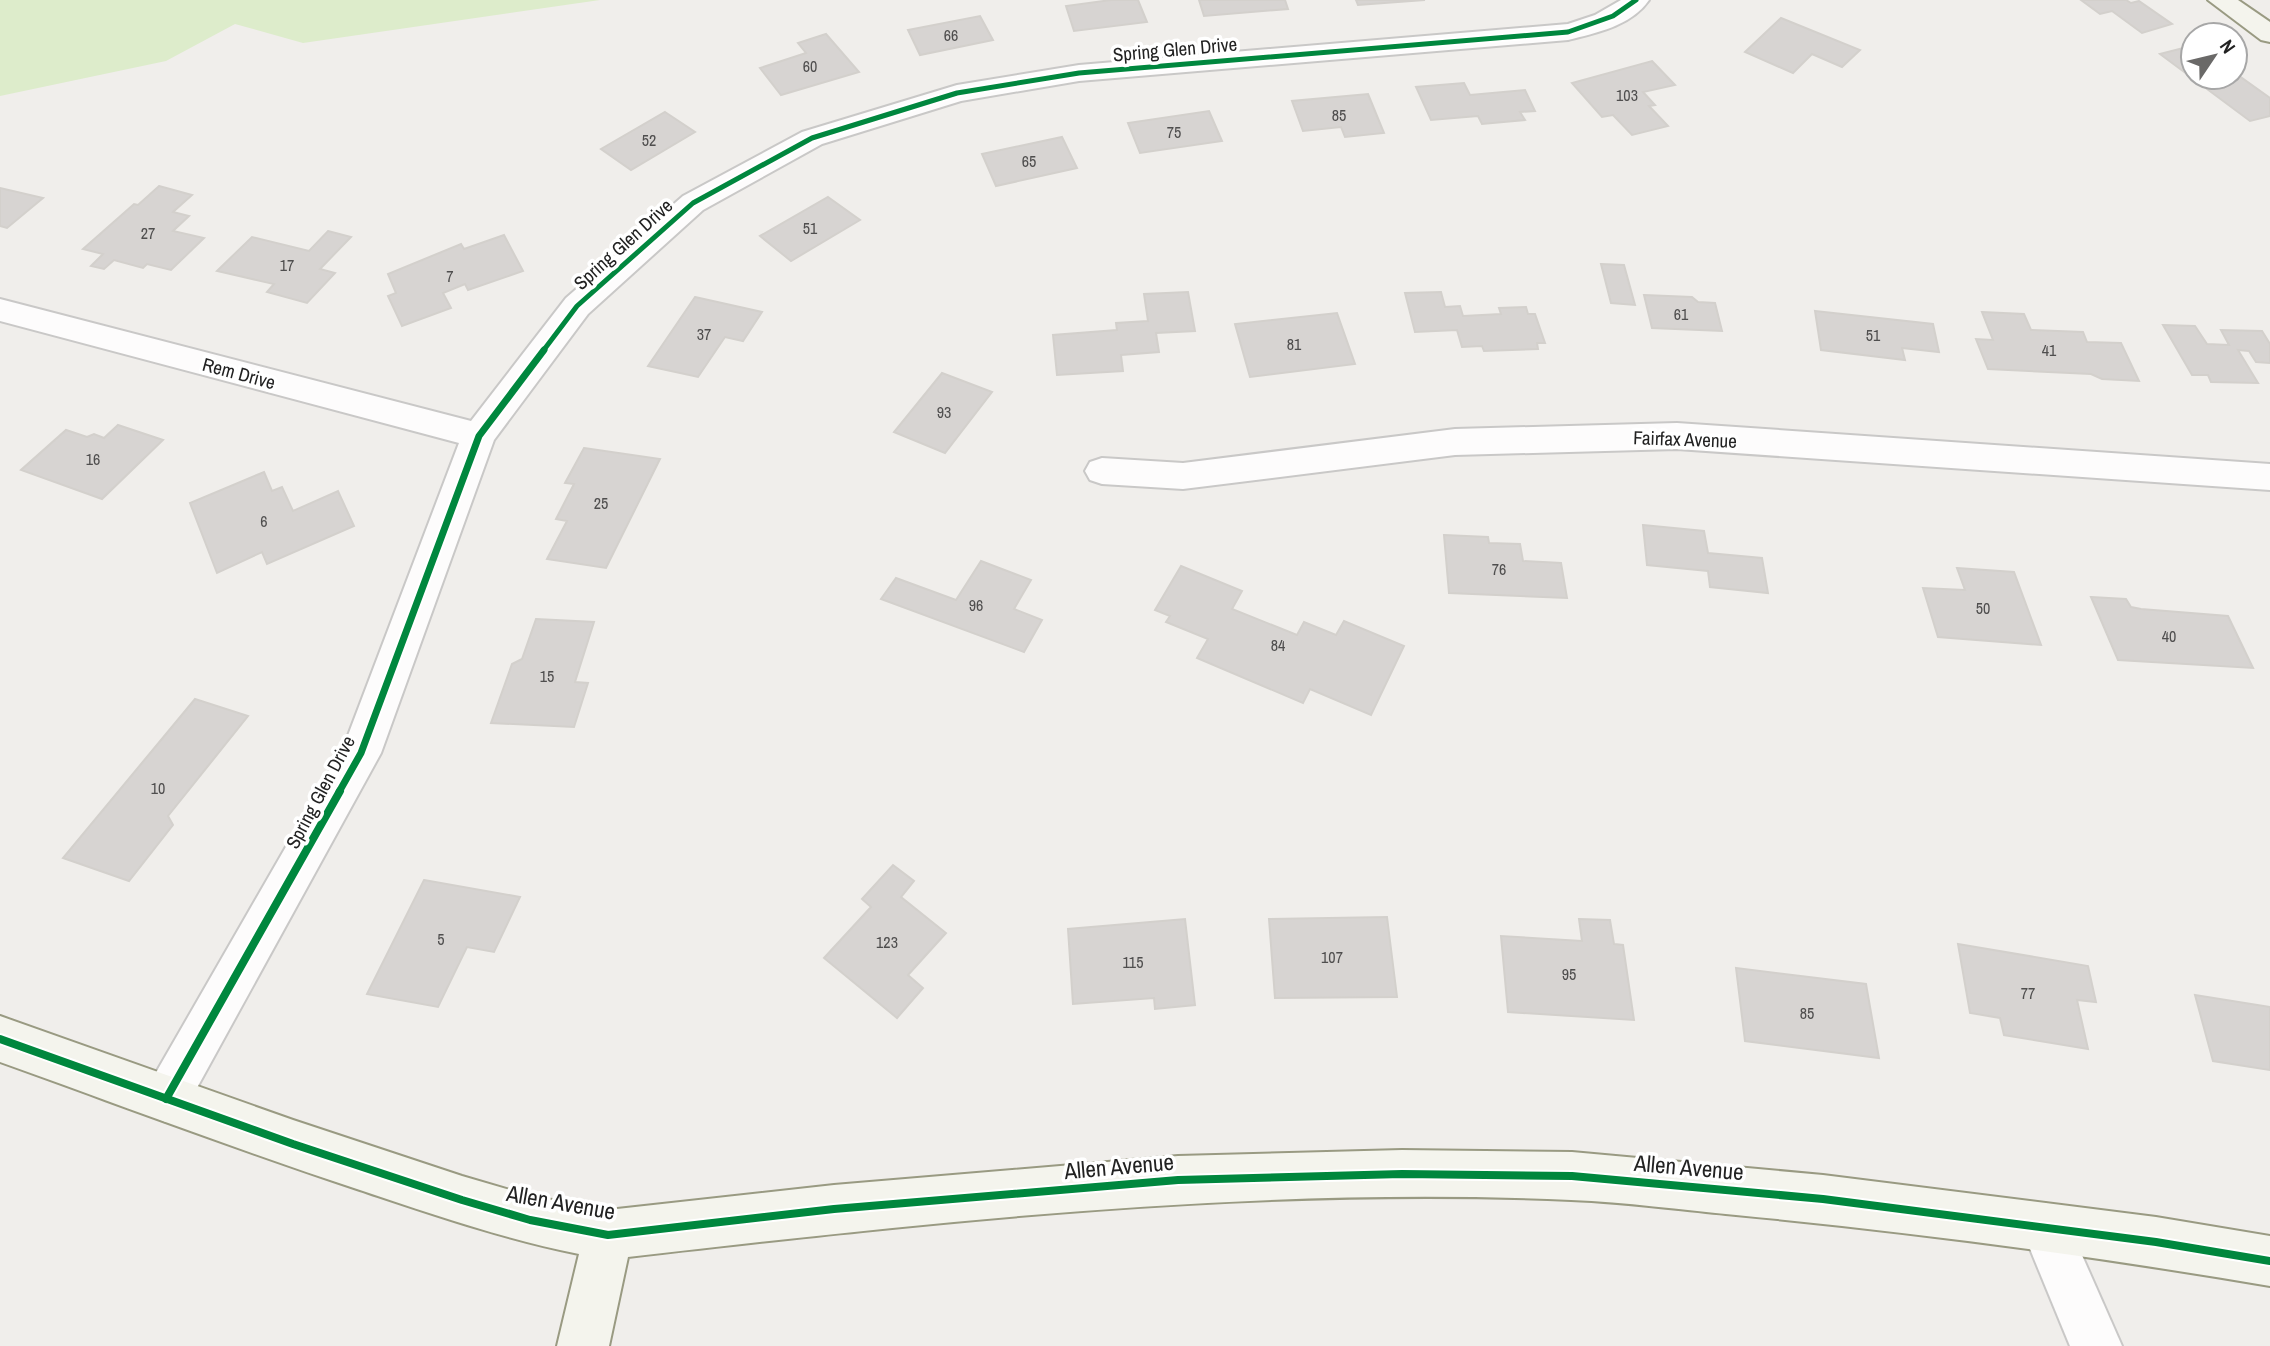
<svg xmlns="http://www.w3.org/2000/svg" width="2270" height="1346" viewBox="0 0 2270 1346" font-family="'Archivo Narrow',sans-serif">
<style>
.grass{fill:#ddeccb}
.building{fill:#d7d4d2;stroke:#d3d0cc;stroke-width:2}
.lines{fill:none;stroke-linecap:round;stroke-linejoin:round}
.street-casing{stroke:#c9c8c7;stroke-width:4}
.secondary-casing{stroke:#999a82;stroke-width:4}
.street{fill:#fdfcfc;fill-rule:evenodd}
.secondary{fill:#f4f4ed;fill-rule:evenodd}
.cycleway-far2-casing{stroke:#fff;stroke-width:9}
.cycleway-far1-casing{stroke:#fff;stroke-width:11}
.cycleway-casing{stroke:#fff;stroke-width:12}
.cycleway-far2{stroke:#00873e;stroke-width:5}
.cycleway-far1{stroke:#00873e;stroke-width:7}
.cycleway{stroke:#00873e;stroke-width:8}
.labels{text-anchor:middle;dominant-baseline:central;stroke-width:7;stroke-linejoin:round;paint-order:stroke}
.number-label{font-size:16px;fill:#4f4e4e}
.street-label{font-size:19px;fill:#222;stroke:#fff}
.near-street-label{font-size:23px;fill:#222;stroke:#fff}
</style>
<rect width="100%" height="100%" fill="#f0eeeb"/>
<path class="grass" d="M0,0h600l-297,43 -68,-19 -69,37 -166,35z"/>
<g class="building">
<path d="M1111,0h27l9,22 -73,9 -8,-25z"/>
<path d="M1199,0h86l3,9 -84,7z"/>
<path d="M1356,0h69l-67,5z"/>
<path d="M2081,0h45l5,3 8,-2 33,23 -30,9 -30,-22 -12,3z"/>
<path d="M980,16l13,24 -73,15 -12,-25z"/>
<path d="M1781,18l79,32 -18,17 -30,-13 -19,19 -48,-21z"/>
<path d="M826,34l33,38 -78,23 -21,-27 46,-15 -8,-10z"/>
<path d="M2191,46l2,31h42v-4l35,25v18l-20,5 -90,-67z"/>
<path d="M1652,61l23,24 -32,7 12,13 -6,1 19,20 -36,9 -19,-20 -11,2 -30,-34z"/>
<path d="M1464,83l6,12 55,-5 10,21 -15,1 5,8 -43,4 -4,-8 -47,4 -15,-33z"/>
<path d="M1368,94l16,39 -39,4 -4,-10 -38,4 -11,-30z"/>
<path d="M1209,111l13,30 -82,12 -12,-30z"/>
<path d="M665,112l30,20 -64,38 -30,-21z"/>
<path d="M1062,137l15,31 -81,18 -14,-32z"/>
<path d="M159,186l33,9 -19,17 16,4 -16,15 31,7 -33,32 -24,-6 -4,4 -29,-8 -10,9 -13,-3 12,-12 -20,-5 51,-45 4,1z"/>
<path d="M0,188l43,10 -36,30 -7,-2z"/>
<path d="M828,197l32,23 -69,41 -31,-25z"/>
<path d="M328,231l23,6 -31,32 15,4 -28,30 -40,-11 7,-8 -57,-13 35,-34 57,14z"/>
<path d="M504,235l19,36 -55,19 -3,-6 -22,9 8,15 -49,18 -14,-30 8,-3 -8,-19 73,-30 3,5z"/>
<path d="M1601,264l23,1 11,40 -24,-2z"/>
<path d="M1188,292l7,39 -39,2 3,19 -38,3 2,16 -66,4 -4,-40 64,-5 -1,-7 32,-2 -4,-27z"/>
<path d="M1441,292l4,15 15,-1 3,10 38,-2 -2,-6 27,-1 2,7h7l10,29h-8l1,6 -54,2 -2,-5 -20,1 -5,-17 -42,2 -10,-39z"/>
<path d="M1644,295l48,2 6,5 17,1 7,28 -70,-3z"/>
<path d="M695,297l67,15 -19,29 -18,-4 -27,40 -50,-11z"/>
<path d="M1815,311l118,13 6,28 -37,-4 3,12 -84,-10z"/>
<path d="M1982,312l42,2 7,16 52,2 4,10 34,1 18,38 -37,-2 -11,-5 -103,-5 -12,-30 17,1z"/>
<path d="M1337,313l18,51 -105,13 -15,-53z"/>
<path d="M2163,325l32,1 12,18 22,1 -8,-15 41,1 8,13v19l-14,-1 -7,-11 -11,-1 20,33 -47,-1 -3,-7h-16z"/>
<path d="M942,373l50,19 -47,61 -51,-21z"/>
<path d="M118,425l45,15 -61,59 -81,-29 45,-40 21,7 7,-3 10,4z"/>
<path d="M584,448l76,11 -54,109 -59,-9 20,-38 -11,-2 18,-35 -9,-1z"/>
<path d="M264,472l8,19 10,-4 11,24 45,-20 16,35 -87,38 -5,-12 -45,21 -27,-70z"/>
<path d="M1643,525l61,6 4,22 54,5 6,35 -58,-6 -2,-16 -61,-6z"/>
<path d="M1444,535l44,2 1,6 31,1 3,17 38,2 6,35 -118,-5z"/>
<path d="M981,561l50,19 -17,29 28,11 -18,32 -143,-53 15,-21 60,22z"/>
<path d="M1181,566l61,25 -10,18 65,26 7,-13 32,13 8,-14 60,25 -33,69 -61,-26 -7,14 -106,-45 11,-19 -42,-17 4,-6 -15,-6z"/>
<path d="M1957,568l57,4 27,73 -103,-8 -15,-49 42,2z"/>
<path d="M2091,597l35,2 5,8 10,2 87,7 25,52 -135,-8z"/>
<path d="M536,619l58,3 -19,60 13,1 -14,44 -83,-4 21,-59 10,-5z"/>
<path d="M195,699l53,17 -80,100 5,9 -44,56 -66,-23z"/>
<path d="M893,865l21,16 -13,16 45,36 -38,42 15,13 -26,30 -73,-60 47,-51 -9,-8z"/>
<path d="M424,880l96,17 -26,55 -27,-5 -29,60 -71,-13z"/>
<path d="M1387,917l10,80 -122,1 -6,-79z"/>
<path d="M1185,919l10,86 -40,4 -1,-11 -81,6 -5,-75z"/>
<path d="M1579,919l31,1 4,24 9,1 11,75 -126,-8 -7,-76 81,5z"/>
<path d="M1958,944l130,22 8,36 -19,-2 11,49 -84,-14 -4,-17 -30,-5z"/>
<path d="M1736,968l130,16 13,74 -134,-17z"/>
<path d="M2195,995l75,12v63l-57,-9z"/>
</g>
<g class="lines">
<g class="street-casing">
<g id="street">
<path d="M1621,0h28c-18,26 -53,33 -81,40l-489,41 -118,20 -139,43 -119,66 -115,104 -94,126 -113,313 -199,362 -16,7 -16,-7 -7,-16 7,-16 194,-337 115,-303 -459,-122v-22l471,122 95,-123 117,-102 119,-64 155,-47 122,-20 489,-41 27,-9z"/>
<path d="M1677,423l593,41v26l-593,-41 -222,6 -272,34 -81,-5 -12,-4 -5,-9 5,-9 12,-4 81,5 272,-34z"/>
<path d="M2045,1203l17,7 60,136h-52l-49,-119 7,-17z"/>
</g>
</g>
<g class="secondary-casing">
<g id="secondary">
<path d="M2208,0h30l32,22v20l-9,-2z"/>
<path d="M0,1016l293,104 169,56 68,20 78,14 226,-25 344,-29 224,-6 170,2 251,23 333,42 114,19v50c-177,-30 -356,-54 -534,-71 -55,-5 -110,-13 -165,-15 -315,-14 -631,21 -943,57l-19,89h-52l22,-92c-75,-15 -147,-40 -219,-64 -121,-40 -240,-85 -360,-128z"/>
</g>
</g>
<use href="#street" class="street"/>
<use href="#secondary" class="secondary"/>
<g class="cycleway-far2-casing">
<path id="cycleway-far2" d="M543,351l34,-45 116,-103 119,-65 145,-45 122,-20 489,-41 45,-16 23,-16"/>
</g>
<g class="cycleway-far1-casing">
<path id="cycleway-far1" d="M339,792l22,-39 118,-317 65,-86"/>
</g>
<g class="cycleway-casing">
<g id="cycleway">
<path d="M0,1039l293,105 169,56 68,20 78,15 226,-26 344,-29 224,-6 170,2 251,23 333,43 114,19"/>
<path d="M166,1099l174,-308"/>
</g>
</g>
<use href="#cycleway-far2" class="cycleway-far2"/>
<use href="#cycleway-far1" class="cycleway-far1"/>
<use href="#cycleway" class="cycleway"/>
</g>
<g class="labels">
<g class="number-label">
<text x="951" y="35">66</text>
<text x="810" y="66">60</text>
<text x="1627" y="95">103</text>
<text x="1339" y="115">85</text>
<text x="1174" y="132">75</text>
<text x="649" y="140">52</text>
<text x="1029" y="161">65</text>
<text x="810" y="228">51</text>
<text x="148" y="233">27</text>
<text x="287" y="265">17</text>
<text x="450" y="276">7</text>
<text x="1681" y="314">61</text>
<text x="704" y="334">37</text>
<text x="1873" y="335">51</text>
<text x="1294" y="344">81</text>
<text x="2049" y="350">41</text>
<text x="944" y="412">93</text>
<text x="93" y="459">16</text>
<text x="601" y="503">25</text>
<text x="264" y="521">6</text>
<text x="1499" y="569">76</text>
<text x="976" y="605">96</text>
<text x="1983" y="608">50</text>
<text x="2169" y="636">40</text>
<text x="1278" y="645">84</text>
<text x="547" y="676">15</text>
<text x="158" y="788">10</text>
<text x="441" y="939">5</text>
<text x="887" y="942">123</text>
<text x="1332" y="957">107</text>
<text x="1133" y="962">115</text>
<text x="1569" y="974">95</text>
<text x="2028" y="993">77</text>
<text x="1807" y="1013">85</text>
</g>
<g class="street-label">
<text transform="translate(1175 49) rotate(-5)">Spring Glen Drive</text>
<text transform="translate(623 244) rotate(-42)">Spring Glen Drive</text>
<text transform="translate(239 373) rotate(15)">Rem Drive</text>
<text transform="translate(1685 439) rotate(2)">Fairfax Avenue</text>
<text transform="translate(320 792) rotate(-62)">Spring Glen Drive</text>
</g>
<g class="near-street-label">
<text transform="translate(1119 1166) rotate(-5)">Allen Avenue</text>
<text transform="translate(1689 1167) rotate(5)">Allen Avenue</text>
<text transform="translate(561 1202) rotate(10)">Allen Avenue</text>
</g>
</g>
<g transform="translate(2214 56) rotate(55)"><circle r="33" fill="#ffffff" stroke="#a7a7a7" stroke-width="2"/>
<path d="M0-5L12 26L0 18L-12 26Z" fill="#6a6968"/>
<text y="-10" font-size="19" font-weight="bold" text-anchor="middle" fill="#222222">N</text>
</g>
</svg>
